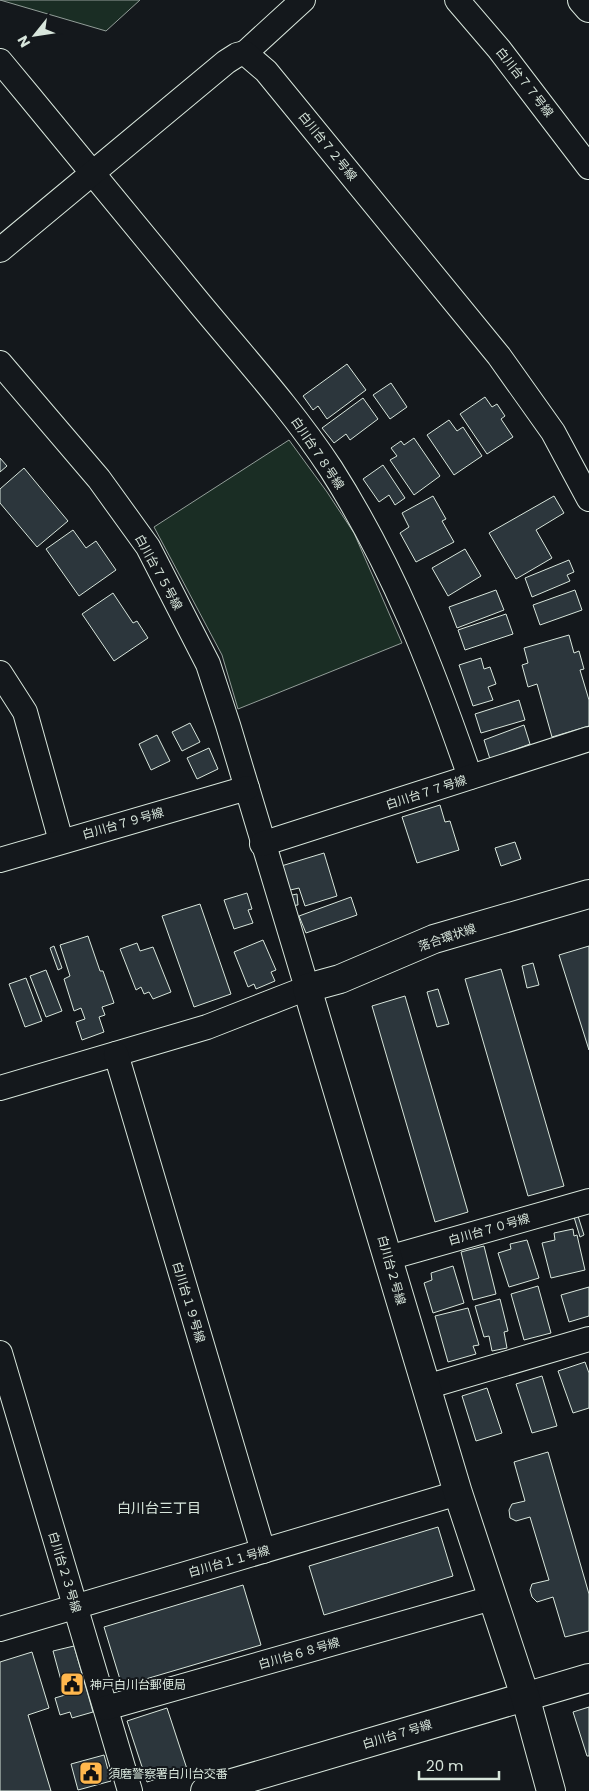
<svg xmlns="http://www.w3.org/2000/svg" width="589" height="1791" viewBox="0 0 589 1791" font-family="Poppins,'Noto Sans JP',sans-serif">
<style>
.green{fill:#1a2d24;stroke:#939e99}
.building{fill:#2c363c;stroke:#d8e6dc}
.lines{fill:none;stroke-linecap:round;stroke-linejoin:round}
.street-casing{stroke:#d8e6dc;stroke-width:26}
.secondary-casing{stroke:#d8e6dc;stroke-width:30}
.street{stroke:#14181c;stroke-width:24}
.secondary{stroke:#14181c;stroke-width:28}
.labels{text-anchor:middle;dominant-baseline:central;stroke-width:4;stroke-linejoin:round;paint-order:stroke}
.street-label{font-size:12px;fill:#d8e6dc;stroke:#14181c}
.poi-label{font-size:12px;fill:#d8e6dc;stroke:#14181c;text-anchor:start}
.neighbourhood-label{font-size:14px;fill:#d8e6dc;stroke:#14181c}
</style>
<rect width="100%" height="100%" fill="#14181c"/>
<g class="green">
<path d="M0,0h140l-34,31z"/>
<path d="M289,440l38,52 27,41 48,110 -164,66 -16,-54 -68,-128z"/>
</g>
<g class="building">
<path d="M347,364l19,26 -39,29 -9,-13 -5,4 -10,-14z"/>
<path d="M391,383l16,24 -17,12 -17,-24z"/>
<path d="M485,397l7,10 5,-3 8,12 -4,3 12,18 -26,17 -27,-40z"/>
<path d="M363,398l15,21 -28,21 -4,-6 -12,9 -12,-15z"/>
<path d="M449,420l8,11 6,-4 19,29 -28,19 -27,-40z"/>
<path d="M414,438l26,38 -26,19 -24,-35 7,-4 -6,-8 10,-7 3,4z"/>
<path d="M0,458l7,8 -7,6z"/>
<path d="M383,465l22,33 -10,7 -6,-10 -10,7 -16,-23z"/>
<path d="M24,468l44,53 -31,26 -37,-44v-14z"/>
<path d="M433,496l13,23 -4,2 12,21 -38,20 -16,-29 9,-6 -7,-14z"/>
<path d="M554,496l10,17 -28,17 16,28 -36,21 -27,-46z"/>
<path d="M73,530l13,18 10,-7 20,29 -37,26 -33,-47z"/>
<path d="M465,549l16,27 -33,20 -16,-28z"/>
<path d="M569,560l5,12 -7,3 3,6 -38,16 -7,-19z"/>
<path d="M496,590l8,20 -47,18 -8,-21z"/>
<path d="M575,590l7,20 -42,15 -7,-20z"/>
<path d="M113,593l20,30 4,-2 11,17 -34,23 -32,-47z"/>
<path d="M506,614l7,20 -48,16 -7,-20z"/>
<path d="M569,635l5,18 5,-2 5,18 -4,1 9,30v26l-37,11 -15,-53 -9,3 -6,-22 6,-2 -4,-15z"/>
<path d="M481,658l3,11 6,-2 6,17 -8,3 5,13 -20,6 -14,-41z"/>
<path d="M519,700l6,20 -44,13 -6,-19z"/>
<path d="M190,723l10,19 -18,9 -10,-19z"/>
<path d="M524,725l6,19 -40,15 -6,-19z"/>
<path d="M157,735l13,26 -19,9 -12,-26z"/>
<path d="M209,748l9,21 -21,10 -10,-21z"/>
<path d="M440,805l5,17 5,-1 9,29 -42,13 -15,-46z"/>
<path d="M515,842l6,17 -20,7 -6,-18z"/>
<path d="M324,853l13,43 -32,10 -6,-18 -13,3 -8,-24z"/>
<path d="M247,893l5,16 -4,1 5,13 -19,6 -10,-29z"/>
<path d="M297,894l1,11 -9,1 -2,-10z"/>
<path d="M351,897l6,18 -51,18 -7,-17z"/>
<path d="M200,904l31,90 -37,13 -32,-91z"/>
<path d="M88,936l12,35h3l11,32 -12,4 3,8 -6,2 5,15 -22,8 -6,-18 9,-3 -4,-11 -7,3 -10,-32 6,-3 -10,-31z"/>
<path d="M263,940l13,30 -5,2 4,9 -19,8 -2,-5 -6,3 -14,-35z"/>
<path d="M137,943l3,8 13,-4 18,45 -18,7 -4,-7 -5,2 -3,-7 -5,3 -16,-41z"/>
<path d="M54,946l8,22 -4,2 -8,-22z"/>
<path d="M589,946v104l-30,-95z"/>
<path d="M533,963l6,22 -12,3 -5,-22z"/>
<path d="M501,969l63,217 -36,10 -63,-217z"/>
<path d="M46,970l16,41 -16,6 -16,-41z"/>
<path d="M26,978l16,43 -17,6 -16,-43z"/>
<path d="M438,989l11,35 -12,3 -10,-35z"/>
<path d="M405,996l63,216 -33,10 -63,-216z"/>
<path d="M578,1216l6,19 -4,2 -6,-20z"/>
<path d="M573,1229l1,7 3,-1 8,35 -34,8 -9,-35 13,-3 -1,-7z"/>
<path d="M527,1240l12,38 -30,9 -11,-34 13,-4 -1,-5z"/>
<path d="M484,1246l12,48 -23,6 -12,-48z"/>
<path d="M453,1266l11,37 -31,10 -9,-30 8,-3 -1,-7z"/>
<path d="M538,1286l13,47 -27,7 -13,-46z"/>
<path d="M589,1287v29l-20,6 -8,-27z"/>
<path d="M500,1299l8,32 -4,1 3,16 -15,3 -3,-15 -5,1 -9,-31z"/>
<path d="M468,1308l11,37 -6,1 3,8 -28,8 -13,-46z"/>
<path d="M585,1362l4,11v35l-16,5 -15,-42z"/>
<path d="M542,1376l15,50 -25,7 -16,-49z"/>
<path d="M487,1388l15,45 -26,8 -14,-45z"/>
<path d="M548,1452l41,142v37l-24,6 -12,-40 -16,5 -5,-5 -2,-7 2,-6 17,-4 -19,-63 -14,4 -6,-3 -1,-8 3,-6 13,-3 -11,-39z"/>
<path d="M438,1527l15,49 -129,39 -15,-49z"/>
<path d="M243,1585l18,60 -139,41 -18,-59z"/>
<path d="M74,1646l19,66 -21,6 -2,-6 -10,3 -5,-17 10,-3 -12,-44z"/>
<path d="M32,1652l17,56 -21,7 23,76h-51v-129z"/>
<path d="M589,1707v49h-2l-14,-44z"/>
<path d="M167,1708l20,61 -40,13 -20,-61z"/>
<path d="M104,1755l7,26 -33,9 -7,-26z"/>
</g>
<g class="lines">
<g class="street-casing">
<g id="street">
<path d="M457,0l42,49 90,118"/>
<path d="M245,53l58,-53"/>
<path d="M0,61c66,79 131,159 196,238 46,56 95,109 135,170 63,99 101,198 139,308"/>
<path d="M0,250l226,-188 11,-7 8,-2 21,18 233,285 54,76 36,67"/>
<path d="M0,363l99,116 49,68 60,117 20,61 79,263 -100,39 -207,61"/>
<path d="M0,673l25,39 36,129"/>
<path d="M262,844l327,-105"/>
<path d="M0,860l247,-72"/>
<path d="M116,1054l147,497"/>
<path d="M388,1258l201,-57"/>
<path d="M0,1353l130,438"/>
<path d="M426,1387l163,-48"/>
<path d="M0,1629l458,-136"/>
<path d="M106,1708l386,-110"/>
</g>
</g>
<g class="secondary-casing">
<g id="secondary">
<path d="M582,0l7,8"/>
<path d="M205,1791l384,-113"/>
<path d="M551,1791l-26,-95 -67,-203 -151,-505 33,-9 94,-40 155,-45"/>
</g>
</g>
<use href="#street" class="street"/>
<use href="#secondary" class="secondary"/>
</g>
<defs>
<g id="civic-square" transform="scale(1.25)"><rect x="-9" y="-9" width="18" height="18" rx="4" fill="#ffb74d" stroke="#14181c"/><path d="M-.6-6.5H3V-4.5H.6V-3L4-1V1h2V6H-6V1h2V-1L-.6-3ZM-1.2 2.5V6h2.4V2.5Z" fill="#111"/></g>
</defs>
<g fill-rule="evenodd">
<use href="#civic-square" x="72" y="1684"/>
<use href="#civic-square" x="91" y="1773"/>
</g>
<g class="labels">
<g class="street-label">
<text transform="translate(525 82) rotate(52)">白川台７７号線</text>
<text transform="translate(328 146) rotate(51)">白川台７２号線</text>
<text transform="translate(318 453) rotate(56)">白川台７８号線</text>
<text transform="translate(159 572) rotate(61)">白川台７５号線</text>
<text transform="translate(426 792) rotate(-18)">白川台７７号線</text>
<text transform="translate(123 823) rotate(-16)">白川台７９号線</text>
<text transform="translate(447 937) rotate(-19)">落合環状線</text>
<text transform="translate(489 1229) rotate(-16)">白川台７０号線</text>
<text transform="translate(392 1270) rotate(74)">白川台２号線</text>
<text transform="translate(189 1302) rotate(73)">白川台１９号線</text>
<text transform="translate(229 1561) rotate(-16)">白川台１１号線</text>
<text transform="translate(65 1572) rotate(73)">白川台２３号線</text>
<text transform="translate(299 1653) rotate(-16)">白川台６８号線</text>
<text transform="translate(397 1734) rotate(-17)">白川台７号線</text>
</g>
<g class="poi-label">
<text x="90" y="1684">神戸白川台郵便局</text>
<text x="108" y="1773">須磨警察署白川台交番</text>
</g>
<g class="neighbourhood-label">
<text x="159" y="1508">白川台三丁目</text>
</g>
</g>
<g transform="translate(35 35) rotate(240)" stroke="#14181c" stroke-width="4" paint-order="stroke">
<path d="M0-4L9 19L0 12L-9 19Z" fill="#d8e6dc"/>
<text y="-8" font-size="14" font-weight="bold" text-anchor="middle" fill="#d8e6dc">N</text>
</g>
<path d="M419 1771v8h80v-8" fill="none" stroke="#d8e6dc" stroke-width="2.5"/>
<text x="426" y="1771" font-size="15" fill="#d8e6dc" stroke="#14181c" stroke-width="4" paint-order="stroke">20 m</text>
</svg>
